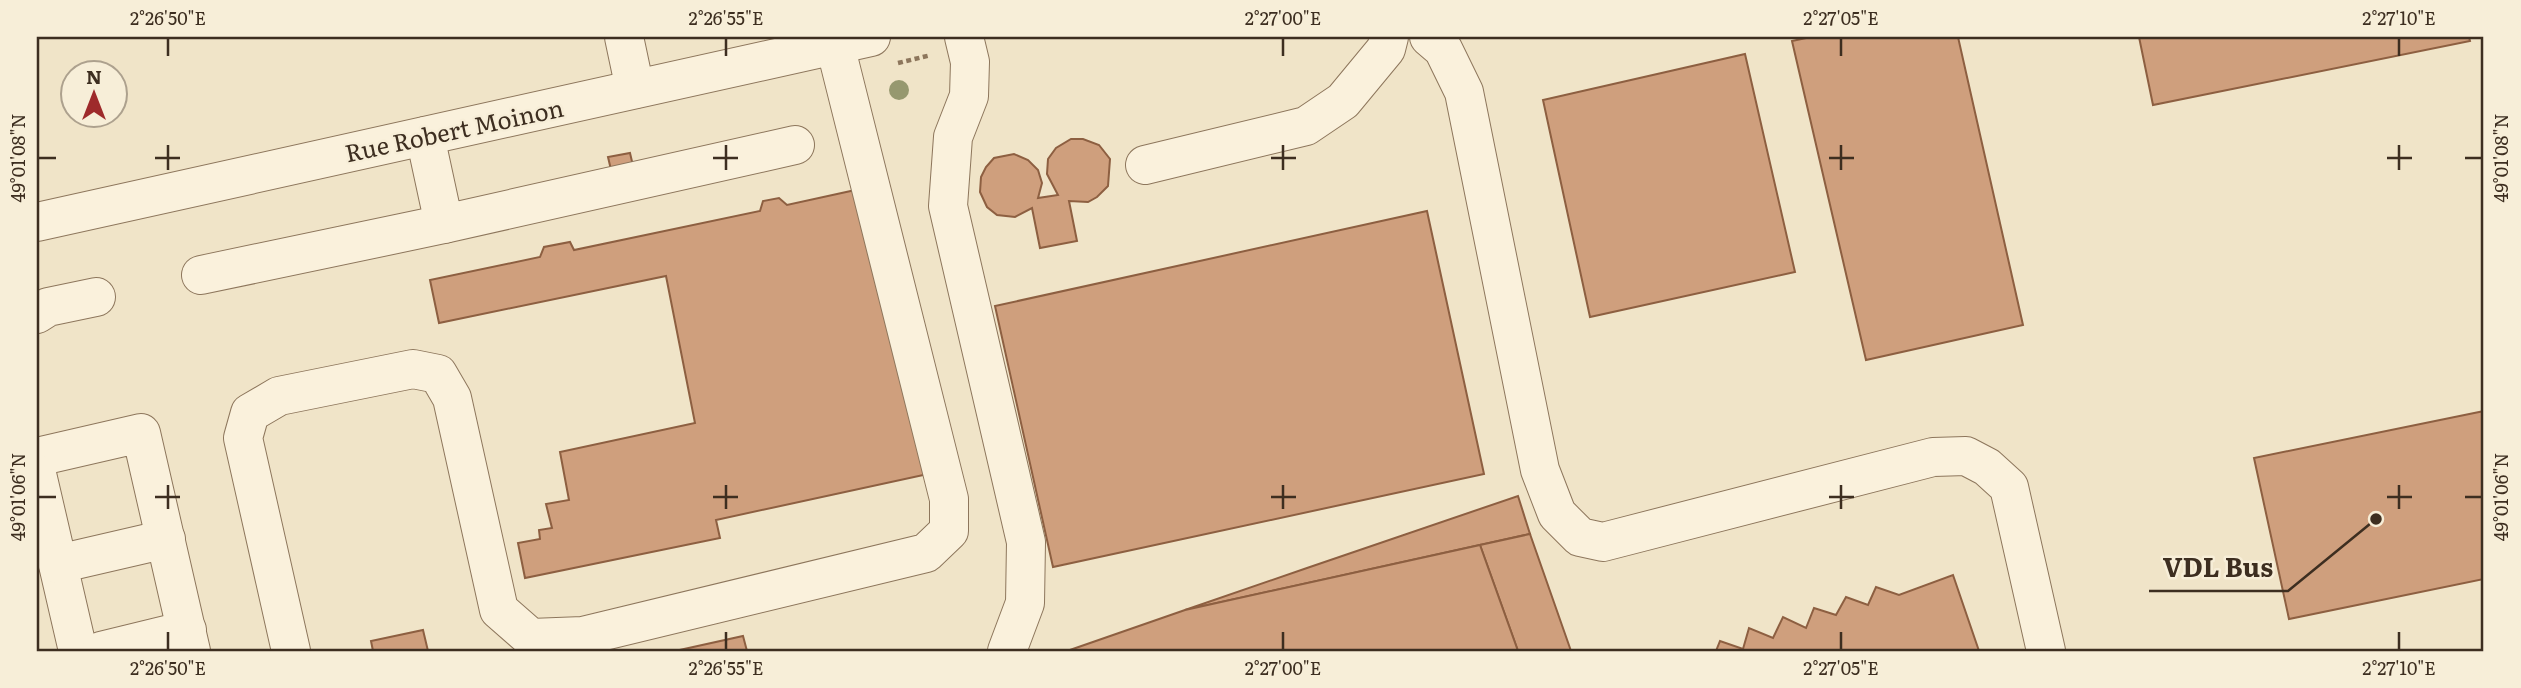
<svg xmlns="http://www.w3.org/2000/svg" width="2521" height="688" viewBox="0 0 2521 688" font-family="Literata,serif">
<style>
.building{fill:#cf9f7d;stroke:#8d5f41;stroke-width:2}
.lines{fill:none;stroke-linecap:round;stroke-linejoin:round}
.minor-casing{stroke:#8d765c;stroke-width:40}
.path{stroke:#8d765c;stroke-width:4.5;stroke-dasharray:5 3.5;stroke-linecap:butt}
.minor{stroke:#faf1dc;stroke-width:38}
.tree{fill:#96986f}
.ticks{fill:none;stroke:#3d2e20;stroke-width:2.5}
.labels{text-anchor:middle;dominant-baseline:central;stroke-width:5;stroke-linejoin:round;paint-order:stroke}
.street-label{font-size:24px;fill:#3d2e20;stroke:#f7eed8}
.leader{fill:none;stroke:#3d2e20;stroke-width:2.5}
.callout-dot{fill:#3d2e20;stroke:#f7eed8;stroke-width:2.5}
.callout-label{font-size:26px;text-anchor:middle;font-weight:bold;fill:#3d2e20;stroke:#f7eed8;stroke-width:5;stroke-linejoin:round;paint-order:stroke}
.neatline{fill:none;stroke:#3d2e20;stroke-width:2.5}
.ticks-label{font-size:18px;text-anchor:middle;fill:#3d2e20}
</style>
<rect width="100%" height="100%" fill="#f0e4c8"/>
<g class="building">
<path d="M1811,37h147l65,288 -157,35 -74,-319z"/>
<path d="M2139,37h330l1,4 -317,64z"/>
<path d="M1745,54l50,218 -205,45 -47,-217z"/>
<path d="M1071,139h12l16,6 11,14 -2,27 -11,11 -9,5 -19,-1 8,40 -37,7 -8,-40 -17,9 -18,-2 -10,-8 -7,-15 1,-15 5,-10 8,-9 20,-4 14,6 10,10 4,13 -4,15 20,-3 -11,-21 1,-15 8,-11z"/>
<path d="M630,153l4,17 -22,4 -4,-17z"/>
<path d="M860,189l68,285 -212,46 4,18 -195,40 -7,-35 22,-4 -1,-9 13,-2 -6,-24 23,-4 -9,-48 135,-29 -29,-147 -227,47 -9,-43 110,-23 4,-10 26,-5 4,8 186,-39 3,-10 16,-3 8,7z"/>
<path d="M1427,211l57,263 -431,93 -58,-261z"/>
<path d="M2484,411v168l-195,40 -35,-161z"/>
<path d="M1518,496l12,38 -345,76 122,-42z"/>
<path d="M1530,534l41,117h-53l-38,-106z"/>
<path d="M1480,545l38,106h-451l118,-41z"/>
<path d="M1953,575l26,76h-263l4,-10 23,8 6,-21 24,10 10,-21 23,11 8,-20 22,7 10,-18 22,8 8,-18 23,8z"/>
<path d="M423,630l5,21h-55l-2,-10z"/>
<path d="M743,636l4,15h-72z"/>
</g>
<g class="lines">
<g class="minor-casing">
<g id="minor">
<path d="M624,37l11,52"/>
<path d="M964,37l6,25 -1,34 -16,41 -5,69 78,336 -1,61 -18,48"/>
<path d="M1429,37l14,12 21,43 76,378 17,44 23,23 23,5 330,-85 33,-1 21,11 22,20 37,164"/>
<path d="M425,136l19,88 351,-79"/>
<path d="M1145,165l161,-39 37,-25 43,-52 3,-12"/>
<path d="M37,222l834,-185"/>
<path d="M201,275l243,-51"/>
<path d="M37,314l11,-7 48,-10"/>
<path d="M37,457l104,-24 50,218"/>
<path d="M37,474l41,177"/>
<path d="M58,564l108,-25"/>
<path d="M101,651l86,-21"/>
<path d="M291,651l-48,-213 7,-25 29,-17 134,-27 25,5 14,24 47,212 32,28 52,-2 343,-83 23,-22v-32l-114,-454"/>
</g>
</g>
<path class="path" d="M898,63l33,-8"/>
<use href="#minor" class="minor"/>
</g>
<circle class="tree" cx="899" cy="90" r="10"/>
<path class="ticks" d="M168,38v18M726,38v18M1283,38v18M1841,38v18M2399,38v18M168,145v25M726,145v25M1283,145v25M1841,145v25M2399,145v25M38,158h18M155,158h25M713,158h25M1271,158h25M1829,158h25M2387,158h25M2465,158h17M168,485v24M726,485v24M1283,485v24M1841,485v24M2399,485v24M38,497h18M155,497h25M713,497h25M1271,497h25M1829,497h25M2387,497h25M2465,497h17M168,632v18M726,632v18M1283,632v18M1841,632v18M2399,632v18"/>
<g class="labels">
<g class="street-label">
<text transform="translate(454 129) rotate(-12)">Rue Robert Moinon</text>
</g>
</g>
<path class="leader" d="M2376 519L2288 591H2149"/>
<circle class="callout-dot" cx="2376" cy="519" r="7"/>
<g class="callout-label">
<text x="2218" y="577">VDL Bus</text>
</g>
<rect width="2521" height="688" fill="none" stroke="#f7eed8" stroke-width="77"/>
<g transform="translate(94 94)"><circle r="33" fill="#f7eed8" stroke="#ada18e" stroke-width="2"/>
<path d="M0-5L12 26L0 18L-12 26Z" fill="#9e2a2b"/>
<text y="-10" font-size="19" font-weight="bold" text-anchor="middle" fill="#3d2e20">N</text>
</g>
<rect x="38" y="38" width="2444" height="612" class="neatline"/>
<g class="ticks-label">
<text x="168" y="25">2°26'50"E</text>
<text x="726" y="25">2°26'55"E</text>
<text x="1283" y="25">2°27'00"E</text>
<text x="1841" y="25">2°27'05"E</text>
<text x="2399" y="25">2°27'10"E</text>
<text transform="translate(19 158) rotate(-90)" y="6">49°01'08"N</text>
<text transform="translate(2502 158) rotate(-90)" y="6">49°01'08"N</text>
<text transform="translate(19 497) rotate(-90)" y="6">49°01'06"N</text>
<text transform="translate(2502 497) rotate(-90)" y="6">49°01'06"N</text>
<text x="168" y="675">2°26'50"E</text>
<text x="726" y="675">2°26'55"E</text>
<text x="1283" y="675">2°27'00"E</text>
<text x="1841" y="675">2°27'05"E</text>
<text x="2399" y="675">2°27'10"E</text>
</g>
</svg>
